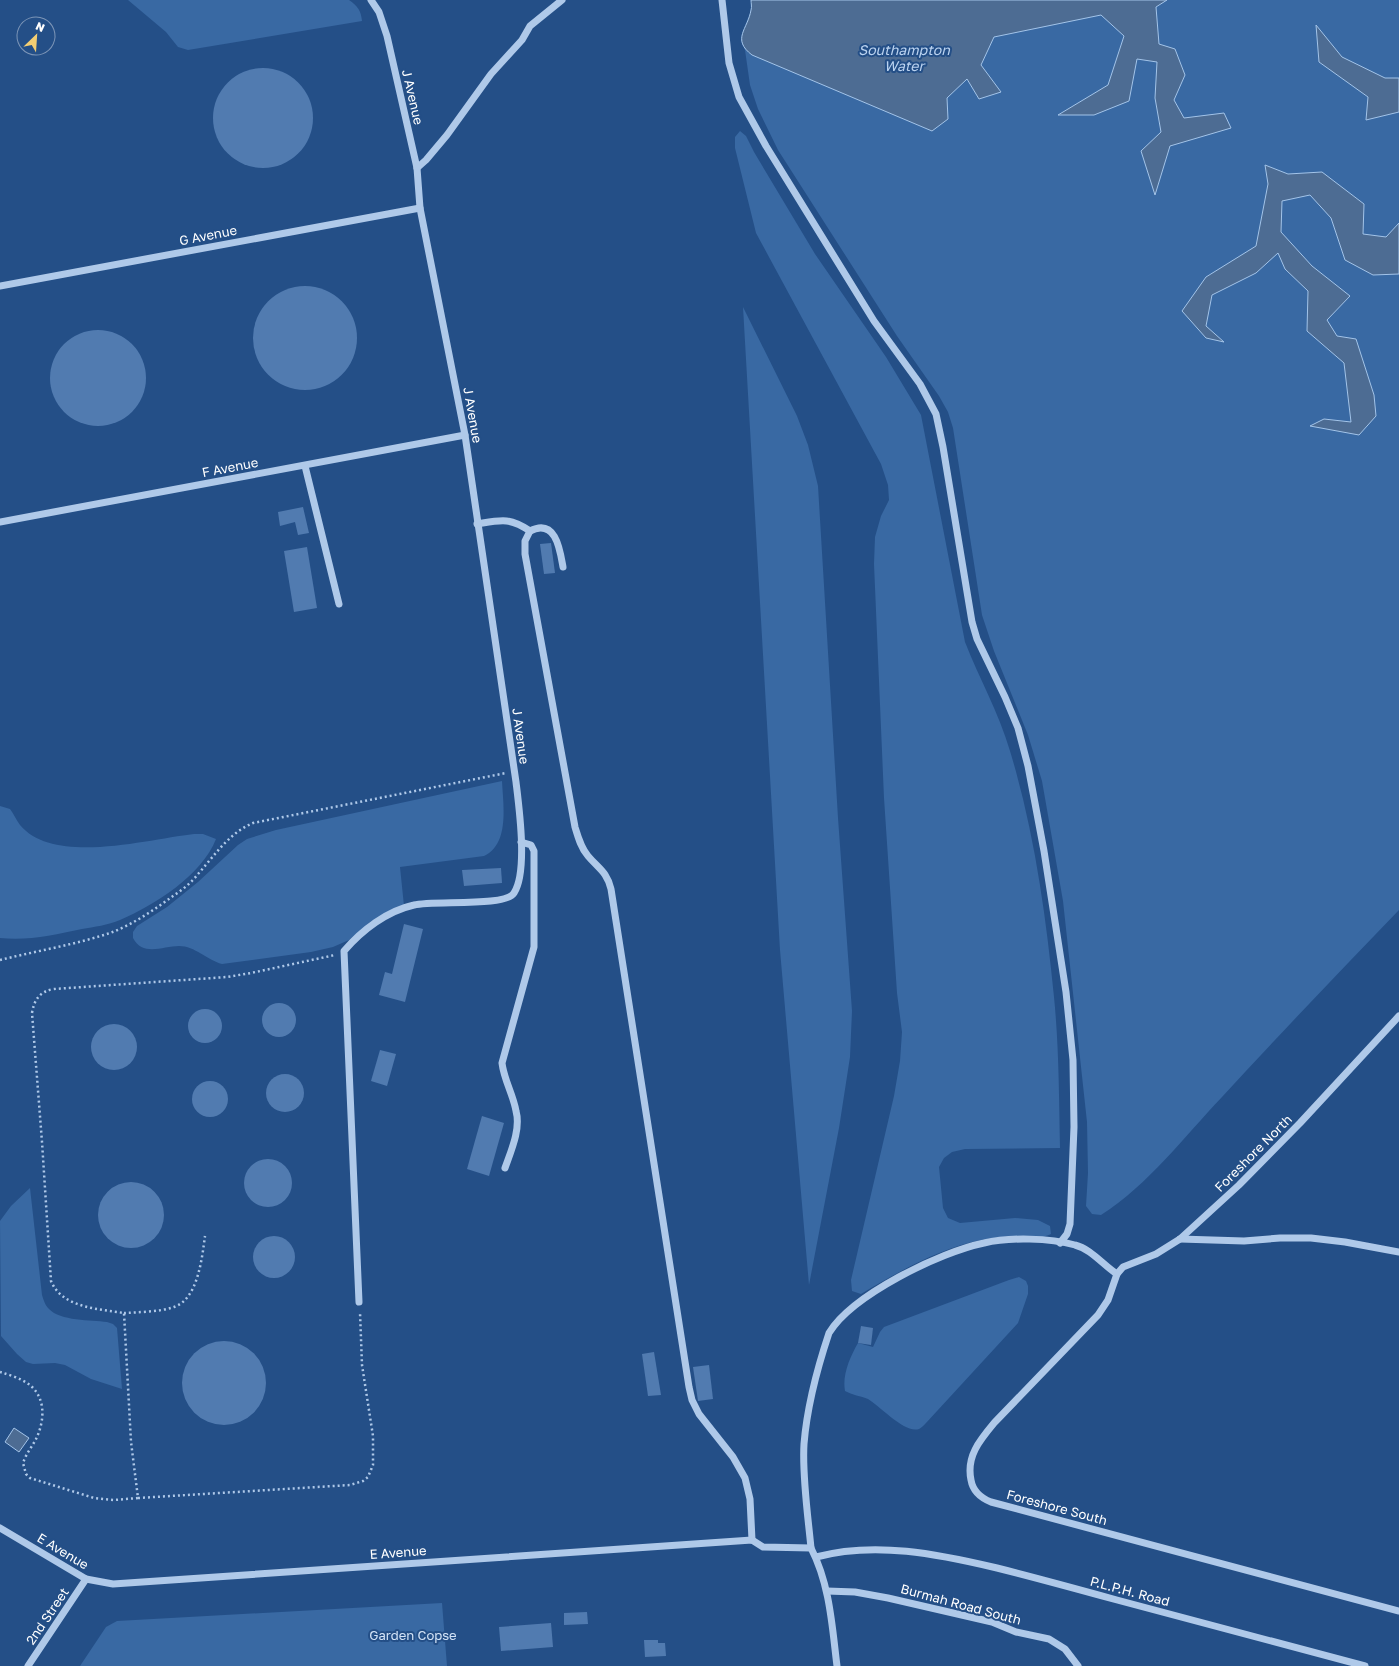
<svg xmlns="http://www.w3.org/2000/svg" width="1399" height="1666" viewBox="0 0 1399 1666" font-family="'Golos Text',sans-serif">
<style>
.green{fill:#3969a3}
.water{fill:#4d6c93;stroke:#a3c4e9}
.building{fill:#517bb0}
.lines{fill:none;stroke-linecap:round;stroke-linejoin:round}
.path{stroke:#afc9e9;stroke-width:2.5;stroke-dasharray:2 3;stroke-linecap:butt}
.minor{stroke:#afc9e9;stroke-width:7}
.labels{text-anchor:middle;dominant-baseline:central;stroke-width:4;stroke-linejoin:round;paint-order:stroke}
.street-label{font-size:13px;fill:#fff;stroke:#244f87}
.park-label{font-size:13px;fill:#d3e3f7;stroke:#244f87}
.water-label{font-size:14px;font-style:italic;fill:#bbd3f0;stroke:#244f87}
</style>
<rect width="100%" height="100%" fill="#244f87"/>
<g class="green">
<path d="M128,0h221c9,6 12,11 13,21l-174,29 -10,-3 -12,-15z"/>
<path d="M751,0h648v910c-60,62 -119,124 -177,187 -38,40 -74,88 -121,118l-9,-1 -6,-8 2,-33 -1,-51 -24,-221 -21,-120 -14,-46 -34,-84 -12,-36 -29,-187 -5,-16 -9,-16 -42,-60 -119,-186 -20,-41 -8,-24 -5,-35 -4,-9 1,-7 9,-24z"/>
<path d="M740,131l6,5 8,16 61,102 71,103 35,58 44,227c14,36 34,71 45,109 24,79 36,164 44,246 5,50 5,101 6,151l-95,1 -13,3 -8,6 -5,9 4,41 5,10 12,5 55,-5 23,2 12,6 1,8c-11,6 -21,2 -33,2 -12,0 -25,2 -37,4 -41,8 -85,33 -120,54l-9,-3 -1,-11 43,-184 6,-35 2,-29 -5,-39 -13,-195 -10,-234 1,-27 6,-21 8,-16 -1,-15 -7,-21 -125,-231 -21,-85v-11z"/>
<path d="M743,307l54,109 11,29 10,41 20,332 14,193 -2,46 -11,71 -30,157 -29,-335z"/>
<path d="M502,781c1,23 8,63 -18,75l-84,11 4,39 -34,16 -21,18 -16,7 -22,5 -89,12c-15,-4 -27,-18 -43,-18 -16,0 -36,11 -46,-8v-6l4,-6 30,-19 31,-25 40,-37 9,-6 29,-9z"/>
<path d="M0,806l10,3c4,5 6,11 10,16 34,41 128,14 174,9h9l13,5c-14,36 -61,66 -96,81 -12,5 -26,7 -38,9 -28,6 -54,12 -82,9z"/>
<path d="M30,1188l12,107c2,6 3,10 7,14 11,12 42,11 58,13l6,2 4,4 5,61 -31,-10 -26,-14 -10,-2 -22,1 -7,-2 -9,-8 -16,-18 -1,-115 11,-15z"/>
<path d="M1019,1277l7,4 2,5v8l-10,29 -92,100c-2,2 -5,5 -7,6 -14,5 -39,-23 -51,-30 -7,-3 -16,-4 -23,-8 -3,-16 5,-34 13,-48l15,4 7,-15 4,-5 125,-47z"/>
<path d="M442,1603l5,63h-367l26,-39 11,-6z"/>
</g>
<g class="water">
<path d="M751,0h416l-11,7 3,37 16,5 10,26 -11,25 10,18 40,-5 7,15 -61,18 -15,49 -14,-44 20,-19 -6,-34 2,-36 -20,-3 -8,42 -35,14h-36l50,-30 16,-49 -23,-21 -107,22 -13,28 20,27 -22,7 -12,-20 -20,19 1,21 -16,12 -180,-76c-21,-16 -4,-26 -1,-45 1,-3 0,-7 0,-10z"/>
<path d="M1316,25l26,32 43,21h14v34l-33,8 2,-23 -49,-35z"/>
<path d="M1265,165l23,9 34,-2 42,32 -1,30 23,3 13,-14v51l-26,1 -28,-15 -14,-42 -21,-23 -28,6 -1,31 31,34 38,30 -23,24 10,16 19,3 18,56 2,21 -17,19 -49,-9 14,-7 27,3 -7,-59 -37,-32 1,-40 -23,-22 -7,-16 -22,20 -44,22 -6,31 18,16 -18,-4 -24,-27 24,-34 50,-31 12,-62z"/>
<path d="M14,1428l15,10 -10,14 -14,-10z"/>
</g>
<g class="building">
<circle cx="263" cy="118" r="50"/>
<circle cx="305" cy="338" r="52"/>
<circle cx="98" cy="378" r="48"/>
<path d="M303,507l6,26 -11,2 -3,-13 -15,4 -2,-14z"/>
<path d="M551,543l4,30 -11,1 -4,-30z"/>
<path d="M307,547l10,61 -23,4 -10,-61z"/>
<path d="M501,868l1,15 -38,3 -2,-16z"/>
<path d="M404,924l19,5 -18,73 -26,-7 6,-23 7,2z"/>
<circle cx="279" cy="1020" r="17"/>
<circle cx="205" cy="1026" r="17"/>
<circle cx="114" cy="1047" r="23"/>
<path d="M380,1050l16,4 -9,32 -16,-5z"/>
<circle cx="285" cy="1093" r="19"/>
<circle cx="210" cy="1099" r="18"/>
<path d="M482,1116l22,7 -15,53 -22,-7z"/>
<circle cx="268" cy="1183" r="24"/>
<circle cx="131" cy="1215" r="33"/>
<circle cx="274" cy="1257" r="21"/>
<path d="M861,1326l12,2 -2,17 -13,-2z"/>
<circle cx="224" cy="1383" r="42"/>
<path d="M654,1352l7,43 -13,1 -6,-42z"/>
<path d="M709,1365l4,34 -15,2 -5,-34z"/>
<path d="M587,1612l1,12 -24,1v-12z"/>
<path d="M551,1623l2,24 -52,4 -2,-24z"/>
<path d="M644,1640h14v3h7l1,13 -21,1z"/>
</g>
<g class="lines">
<g class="path">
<path d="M0,960c36,-9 74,-15 110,-27 22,-8 44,-23 63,-37 9,-6 18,-13 25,-22 17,-19 31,-41 55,-51l253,-50"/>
<path d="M124,1313c16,-1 35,-1 50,-6 24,-8 28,-49 31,-71"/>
<path d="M0,1372c10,3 23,7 31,14 16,14 13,38 4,55 -4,7 -9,13 -12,22l3,11 4,4 64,20 20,2 24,-2 -7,-56 -7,-129c-25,-4 -62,-5 -73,-32l-9,-139 -10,-129c2,-13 8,-22 22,-24l173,-12 24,-4 84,-18"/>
<path d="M138,1498l212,-13 13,-4 5,-4 5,-12v-29l-11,-71 -2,-53"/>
</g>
<g class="minor">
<path d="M722,0l7,63 10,34 27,49 108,175 46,63 16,30 7,33 29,175 5,17 28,58 13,31 10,38 16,85 22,141 7,68 1,67 -4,97 -3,10 -7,9"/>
<path d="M417,168l9,-8 21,-25 44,-61 31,-34 8,-14 32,-26"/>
<path d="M0,286l420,-78"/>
<path d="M305,466l34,138"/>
<path d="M0,522l465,-87"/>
<path d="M477,524c24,-4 32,-7 53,7l-5,10v13l50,273c3,10 6,21 13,29 11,13 19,16 23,33l78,498 3,13 7,14 34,43 12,21 5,21 2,41"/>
<path d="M530,531c26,-13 30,19 33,36"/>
<path d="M1399,1016l-99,107 -61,62 -59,54 -24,15 -33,13 -6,7 -9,26 -10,15 -103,107c-15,18 -29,34 -24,58 2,12 10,18 20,22l408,109"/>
<path d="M505,1168c6,-17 16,-39 11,-57 -3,-17 -12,-31 -14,-48l32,-116v-96l-3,-6 -10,-3"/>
<path d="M1180,1239l64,2 36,-3h31l34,4 54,10"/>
<path d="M359,1302l-15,-351c18,-21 43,-40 70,-46 19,-5 92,2 100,-12 14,-21 5,-86 2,-111l-51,-347 -45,-227 -3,-40 -30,-132 -8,-24 -8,-12"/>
<path d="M0,1528l86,51 27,5 639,-44 11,7 48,1"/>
<path d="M816,1557c59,-16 122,-3 181,11 40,10 80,21 120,32 82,22 165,44 248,66"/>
<path d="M827,1591l28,1 33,6 104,24 24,10 33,7 16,10 13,17"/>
<path d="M28,1666l58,-87"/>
<path d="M837,1666c-5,-40 -7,-81 -26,-118 -3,-32 -9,-72 -7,-104 3,-37 13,-75 25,-111 23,-38 111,-81 155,-90 25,-6 66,-5 91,2 16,4 28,20 42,29"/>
</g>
</g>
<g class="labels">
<g class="street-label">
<text transform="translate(413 97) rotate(77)">J Avenue</text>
<text transform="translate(208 235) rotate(-11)">G Avenue</text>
<text transform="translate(473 415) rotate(80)">J Avenue</text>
<text transform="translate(230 467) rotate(-11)">F Avenue</text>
<text transform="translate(521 736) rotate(82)">J Avenue</text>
<text transform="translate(1253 1153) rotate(-45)">Foreshore North</text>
<text transform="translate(1057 1507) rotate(15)">Foreshore South</text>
<text transform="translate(63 1551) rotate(31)">E Avenue</text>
<text transform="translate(398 1552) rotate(-4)">E Avenue</text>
<text transform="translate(1130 1591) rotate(15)">P.L.P.H. Road</text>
<text transform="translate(961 1604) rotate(15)">Burmah Road South</text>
<text transform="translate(47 1616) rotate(-56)">2nd Street</text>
</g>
<g class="park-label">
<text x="413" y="1635">Garden Copse</text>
</g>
<g class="water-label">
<text x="904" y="49">Southampton<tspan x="904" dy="16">Water</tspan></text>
</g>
</g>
<g transform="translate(36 36) rotate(25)"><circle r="19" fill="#244f87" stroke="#7c95b7"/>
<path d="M0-3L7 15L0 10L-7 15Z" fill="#f3ce73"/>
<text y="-6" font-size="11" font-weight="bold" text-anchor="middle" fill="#ffffff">N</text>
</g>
</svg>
